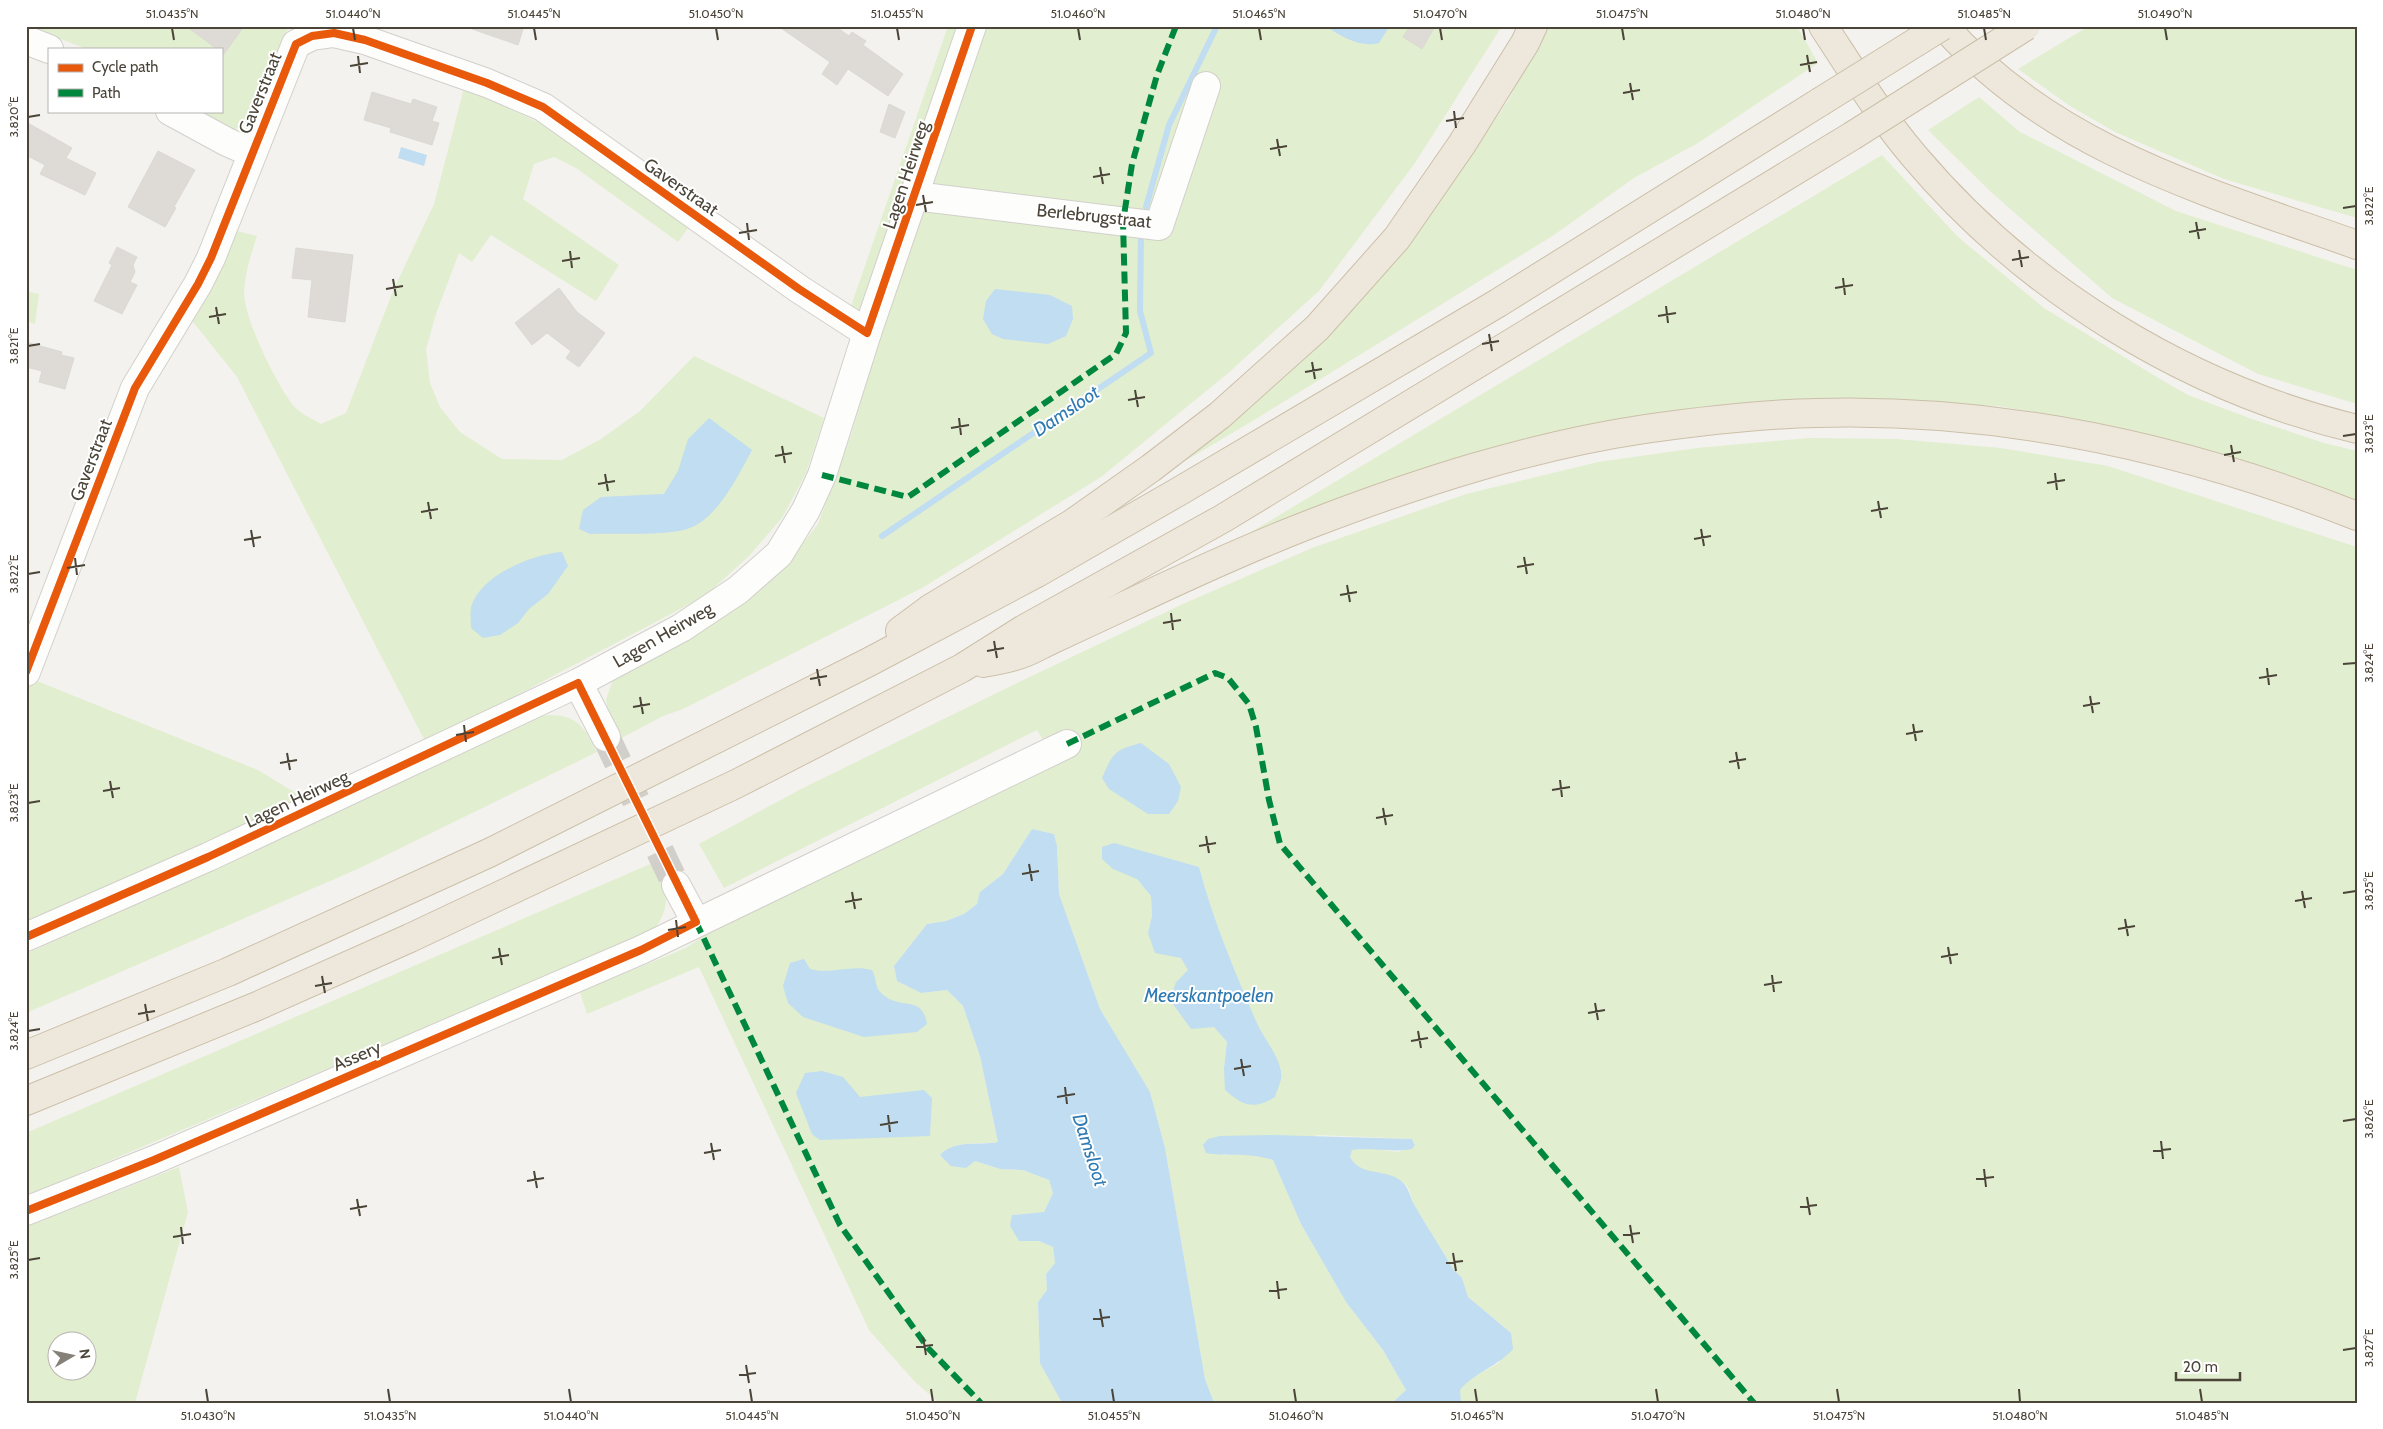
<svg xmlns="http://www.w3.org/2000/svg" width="2383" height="1429" viewBox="0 0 2383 1429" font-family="Cabin,sans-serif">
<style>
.green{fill:#e1eecf;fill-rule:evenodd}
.water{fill:#c0ddf1}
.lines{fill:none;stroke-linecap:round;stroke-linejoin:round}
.stream{stroke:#c0ddf1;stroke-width:6}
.building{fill:#dedbd6;stroke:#dcd9d4}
.minor-tunnel{stroke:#d2cfca;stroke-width:28;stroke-dasharray:28 14;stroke-linecap:butt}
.minor-casing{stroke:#d2d0cb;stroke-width:30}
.highway-casing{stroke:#ccbfa9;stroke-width:30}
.minor{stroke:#fdfdfc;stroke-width:28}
.highway{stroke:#ede8db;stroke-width:28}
.highway-bridge-casing{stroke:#ccbfa9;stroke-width:30;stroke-linecap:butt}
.highway-bridge{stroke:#ede8db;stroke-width:28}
.quiet{stroke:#00873e;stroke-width:6;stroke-dasharray:12 6;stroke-linecap:butt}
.cycleway-casing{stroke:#fff;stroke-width:11}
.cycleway{stroke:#e8590c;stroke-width:8}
.ticks{fill:none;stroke:#4b4439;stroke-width:2}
.labels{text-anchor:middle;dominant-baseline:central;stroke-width:4;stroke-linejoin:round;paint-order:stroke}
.street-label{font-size:18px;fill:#4b4439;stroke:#fff}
.water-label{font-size:19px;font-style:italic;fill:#2e7ab2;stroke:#fff}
.neatline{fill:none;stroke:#4b4439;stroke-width:2}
.ticks-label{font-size:12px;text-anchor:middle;fill:#4b4439}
</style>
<rect width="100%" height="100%" fill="#f4f2ee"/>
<g class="green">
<path d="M26,26h263l-38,93 -10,8 -11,4 -33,-20h24v-62h-134z"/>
<path d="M948,26h17l-100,294 -15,-11z"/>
<path d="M986,26h340l15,10 38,7 11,-17h112l-87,137 -96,128 -92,83 -126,103 -179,111 -239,121 -20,7 -45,24 -9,-23 -3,-17 6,-18 14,-12 78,-40 46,-33 44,-42 24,-31 34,-92 25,-90z"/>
<path d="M1546,26h251l21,37 -120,80 -64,35 -80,57 -303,187 -83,49 244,-231 96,-139z"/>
<path d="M2089,26h268v192l-133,-39 -109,-47 -45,-26 -52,-37z"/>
<path d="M464,88l89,41 140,92 -15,21 -102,-74 -22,-11 -20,7 -11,35 96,66 -23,36 -105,-66 -19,27 -13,-9 -23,61 -10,35 4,34 10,24 20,25 42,27 60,1 39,-21 39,-28 54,-55 130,62 -18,55 -24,45 -33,38 -44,40 -279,147 -189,-366 -47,-59 47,-87 20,5c-6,18 -12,37 -13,56 0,27 32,91 49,113 6,8 20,14 28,19l25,-11 47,-122 41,-87z"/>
<path d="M1979,97l41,35 156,79 181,59v134l-99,-30 -146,-76 -121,-106 -63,-62z"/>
<path d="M1882,155l76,82 86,71 116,71 28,16 64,24 72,24 33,8v53l-195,-64 -88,-21 -76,-13 -130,-5 -164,6 -163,31 -110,28 -105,38 -95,40z"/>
<path d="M26,291l13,3 -4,30 -9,-3z"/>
<path d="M1809,438l88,1 104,9 107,18 249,81v856h-896l-2,-13 9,-10 31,-17 12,-30 -43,-36 -6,-19 -9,-9c-12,-21 -26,-42 -38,-63 -4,-6 -4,-16 -9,-21 -18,-18 -44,-5 -56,-28l2,-7 16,-2 30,4 17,-8 -3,-5 -93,-4 -99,20 35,-1 18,6 28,64 45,78 37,48 23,40 -14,13h-178l-9,-24 -40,-231 -15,-56 -50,-83 -41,-115 -2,-48 -3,-12 -22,-5 -29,45 -23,18 -3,12 -13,10 -18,7 -19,3 -33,42 3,15 24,12 26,-3 16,16 17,50 18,86c-19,3 -45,-3 -58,14l26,12 9,-7 25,8 23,1 26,10 4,13 -9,19 -32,3 7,26h20l14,6 2,16 -9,11 1,16 -9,12 2,60 22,41h-123l-25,-22 -45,-51 -170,-363 -112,47 -7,-22 106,-44 47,-32 323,-154 -19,-32 -313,158 -25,-44 104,-56 212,-104 170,-81 127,-55 154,-54 132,-32 99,-14zM1152,854l47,13c14,53 34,106 57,155 9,19 20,31 26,52l-58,-6 3,-26 -51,-60 13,-12 -8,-12 -33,-25 4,-17 -1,-20 -14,-17z"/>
<path d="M32,679l226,91 49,30 -281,123v-229z"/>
<path d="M549,715c30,0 35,13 48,37l-237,116 -334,145v-59l508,-237z"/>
<path d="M655,862c12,26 18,44 -2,69l-627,265v-63z"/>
<path d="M179,1167l9,45 -53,191h-109v-176zM58,1342h30v30h-30z"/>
</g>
<g class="water">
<path d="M1326,26h64l-11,17c-18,5 -38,-6 -53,-17z"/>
<path d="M401,147l26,8 -3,11 -26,-8z"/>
<path d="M995,289l55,6 22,11 1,13 -7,17 -18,8 -45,-5 -11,-5 -9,-15 3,-18z"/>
<path d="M709,418l43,32c-14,26 -35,70 -65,79 -22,7 -72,4 -97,5l-11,-5 4,-19 18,-13 63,-3 14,-23 10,-32z"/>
<path d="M562,552l6,14 -20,28 -19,15 -11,14 -18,12 -17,3 -12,-10c0,-6 -1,-14 0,-20 8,-32 61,-54 91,-56z"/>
<path d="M1141,743l28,21 12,23 -3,14 -9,13h-21l-39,-25 -7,-11c11,-25 12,-28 39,-35z"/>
<path d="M1032,829l22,5 3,12 2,48 41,115 50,83 15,56 40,231 9,24h-152l-22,-40 -2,-61 9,-12 -1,-16 9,-11 -2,-16 -14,-6h-20l-9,-15 2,-11 32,-3 9,-19 -4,-13 -26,-10 -23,-1 -25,-8 -9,7 -15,-2 -11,-11c15,-16 38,-9 58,-13l-18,-86 -17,-50 -16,-16 -26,3 -24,-12 -3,-15 33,-42 19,-3 18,-7 13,-10 3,-12 23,-18z"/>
<path d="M1114,843l85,24c14,53 35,103 57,154 7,17 21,31 25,50 2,8 -4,19 -6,26 -22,13 -32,9 -50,-7l-1,-22 3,-26 -13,-15 -23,2 -21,-29 6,-18 12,-12 -7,-12 -26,-5 -7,-20 4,-17 -1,-20 -14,-17 -24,-10 -11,-10v-12z"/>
<path d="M804,959l6,10c21,6 41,-5 62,1 5,8 2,17 10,24 19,17 40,0 45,30l-10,8 -53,5 -61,-20 -15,-14 -5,-17 7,-23z"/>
<path d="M822,1071l21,6 17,20 64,-7 8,8 -2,38 -110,4 -8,-6 -16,-41 9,-20z"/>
<path d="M1272,1135l140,4 3,6 -3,4c-21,4 -40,-2 -60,1l-2,7c11,20 33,11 50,23 10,8 9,16 15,26 12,21 26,42 38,63l9,9 6,19 43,36 2,16c-16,18 -38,23 -53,41l1,13h-69l14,-13 -23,-40 -37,-48 -45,-78 -28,-64c-25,-8 -42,-3 -67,-7l-3,-8 5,-6 12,-3z"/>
</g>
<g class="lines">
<g class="stream">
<path d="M1146,207l23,-82 48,-99"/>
<path d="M882,536l269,-183 -11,-42 1,-77"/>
</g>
</g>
<g class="building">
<path d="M186,26h58l-20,28 -3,-5h-4z"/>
<path d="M472,26h52l-6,19 -46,-16z"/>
<path d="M778,26h57l14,10 3,-4 14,9 -3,4 40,29 -15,22 -40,-27 -11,16 -15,-11 8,-12z"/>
<path d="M1410,26h25l-13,23 -19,-12z"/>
<path d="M372,92l39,12 2,-5 24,8 -5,14 7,2 -7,22 -42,-13 1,-4 -27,-8z"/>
<path d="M889,104l16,8 -10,26 -15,-6z"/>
<path d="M26,122l46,26 -6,10 30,15 -11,22 -45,-21 5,-9 -19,-10z"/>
<path d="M158,151l37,19 -21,37 2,1 -11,19 -37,-20z"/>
<path d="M117,247l20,10 -4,8 2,7 -5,10 7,3 -15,29 -28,-13 18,-36 -3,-2z"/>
<path d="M296,248l57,7 -8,67 -37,-5 4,-37 -20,-2z"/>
<path d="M559,288l18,24 28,21 -26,34 -13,-9 5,-7 -24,-18 -15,12 -17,-22z"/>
<path d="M26,342l36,10 -1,3 13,3 -9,31 -26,-7 3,-11 -16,-4z"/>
</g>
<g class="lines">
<path class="minor-tunnel" d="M606,737l70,148"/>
<g class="minor-casing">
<g id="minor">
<path d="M26,40l23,9"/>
<path d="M170,111l57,31 25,11"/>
<path d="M915,196l244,30 47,-140"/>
<path d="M26,672l109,-284 63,-104 13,-26 85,-214 16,-8 22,-3 31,7 122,43 56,24 256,182 68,44"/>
<path d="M578,683l28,54"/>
<path d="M676,885l20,37"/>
<path d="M26,937l182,-80 370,-174 103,-55 57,-38 41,-36 27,-44 16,-35 45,-142 105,-307"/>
<path d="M26,1211l128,-51 487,-210 426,-206"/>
</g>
</g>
<g class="highway-casing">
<g id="highway">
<path d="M1823,26c29,44 57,90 91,130 113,134 273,232 443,273"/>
<path d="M1944,26c109,124 264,166 413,219"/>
<path d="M900,631l31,-23 142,-85 78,-55 69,-53 97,-87 80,-90 65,-94 63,-101 8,-17"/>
<path d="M983,663c12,-2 24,-4 35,-8 11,-3 22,-10 33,-15 24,-11 47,-22 71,-33 63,-30 126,-59 191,-84 107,-41 218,-77 332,-94 56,-8 115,-15 172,-16 185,-5 368,35 540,103"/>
<path d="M26,1055l202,-83 261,-119 380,-191 168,-89 141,-81 320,-189 322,-201"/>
<path d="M26,1101l229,-94 155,-69 326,-154 226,-116 62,-39 198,-110 630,-383"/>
</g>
</g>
<use href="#minor" class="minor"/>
<use href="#highway" class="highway"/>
<g class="highway-bridge-casing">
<g id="highway-bridge">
<path d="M1820,102l122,-76"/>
<path d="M1852,136l174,-110"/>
</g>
</g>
<use href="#highway-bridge" class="highway-bridge"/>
<g class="quiet">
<path d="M822,475l86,22 208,-143 10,-21 -3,-111 9,-58 25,-89 19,-49"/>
<path d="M1067,744l148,-71 13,5 21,26 7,23 13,73 11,44 474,559"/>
<path d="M696,922l144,303 88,123 53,55"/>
</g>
<g class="cycleway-casing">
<g id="cycleway">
<path d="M26,672l109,-284 63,-104 13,-26 85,-214 16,-8 22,-3 31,7 122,43 56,24 256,182 68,44 105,-307"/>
<path d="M26,937l182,-80 370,-174 118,239 -55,28 -487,210 -128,51"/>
</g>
</g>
<use href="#cycleway" class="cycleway"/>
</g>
<path class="ticks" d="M172,28l2,12M353,28l2,12M534,28l2,12M716,28l2,12M897,28l2,12M1078,28l2,12M1259,28l2,12M1440,28l2,12M1622,28l2,12M1803,28l2,12M1984,28l2,12M2165,28l2,12M1807,55l3,17M358,56l2,17M1800,65l17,-3M350,66l18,-3M1630,83l3,17M1623,93l17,-3M1454,111l2,17M28,117l12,-2M1446,121l18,-3M1277,139l3,17M1270,149l17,-3M1100,167l3,17M1093,177l17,-3M923,195l3,17M916,205l17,-3M2343,208l13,-2M2196,222l3,17M747,223l2,17M2189,232l17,-3M739,233l18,-3M2019,250l3,17M570,251l2,17M2012,260l17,-3M562,261l18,-3M1843,278l2,17M393,279l3,17M1835,288l18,-3M386,289l17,-3M1666,306l2,17M216,307l3,17M1658,316l18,-3M209,317l17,-3M1489,334l3,17M1482,344l17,-3M28,346l12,-2M1312,362l3,17M1305,372l17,-3M1135,390l3,17M1128,400l17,-3M959,418l2,17M951,428l18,-3M2343,436l13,-2M2231,445l3,17M782,446l3,17M2224,455l17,-3M775,456l17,-3M2055,473l2,17M605,474l3,17M2047,483l18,-3M598,484l17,-3M1878,501l3,17M428,502l3,17M1871,511l17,-3M421,512l17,-3M1701,529l3,17M251,530l3,17M1694,539l17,-3M244,540l17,-3M1524,557l3,17M75,558l2,17M1517,567l17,-3M67,568l18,-3M28,574l12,-2M1347,585l3,17M1340,595l17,-3M1171,613l2,17M1163,623l18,-3M994,641l3,17M987,651l17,-3M2343,664l13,-1M2267,668l2,17M817,669l3,17M2259,678l18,-3M810,679l17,-3M2090,696l3,17M640,697l3,17M2083,706l17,-3M633,707l17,-3M1913,724l3,17M464,725l2,17M1906,734l17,-3M456,735l18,-3M1736,752l3,17M287,753l3,17M1729,762l17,-3M280,763l17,-3M1560,780l2,17M110,781l3,17M1552,790l18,-3M103,791l17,-3M28,803l12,-2M1383,808l3,17M1376,818l17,-3M1206,836l3,17M1199,846l17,-3M1029,864l3,17M1022,874l17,-3M2302,891l3,17M852,892l3,17M2343,893l13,-2M2295,901l17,-3M845,902l17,-3M2125,919l3,17M676,920l2,17M2118,929l17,-3M668,930l18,-3M1948,947l3,17M499,948l3,17M1941,957l17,-3M492,958l17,-3M1772,975l2,17M322,976l3,17M1764,985l18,-3M315,986l17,-3M1595,1003l3,17M145,1004l3,17M1588,1013l17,-3M138,1014l17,-3M28,1031l12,-2M1418,1031l3,17M1411,1041l17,-3M1241,1059l3,17M1234,1069l17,-3M1065,1087l2,17M1057,1097l18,-3M888,1115l2,17M2343,1121l13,-2M880,1125l18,-3M2161,1141l2,18M711,1143l3,17M2153,1151l18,-2M704,1153l17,-3M1984,1169l2,18M534,1171l3,17M1976,1179l18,-2M527,1181l17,-3M1807,1197l3,18M357,1199l3,17M1800,1207l17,-2M350,1209l17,-3M1630,1225l3,18M181,1227l2,17M1623,1235l17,-2M173,1237l18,-3M1453,1253l3,18M28,1260l12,-2M1446,1263l17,-2M1277,1281l2,18M1269,1291l18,-2M1100,1309l3,18M1093,1319l17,-2M923,1337l3,18M916,1347l17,-2M2343,1350l13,-2M746,1365l3,18M739,1375l17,-2M206,1389l2,13M388,1389l2,13M569,1389l2,13M750,1389l2,13M931,1389l2,13M1112,1389l2,13M1294,1389l2,13M1475,1389l2,13M1656,1389l2,13M1837,1389l2,13M2019,1389l1,13M2200,1389l2,13"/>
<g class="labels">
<g class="street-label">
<text transform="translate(260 93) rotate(-68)">Gaverstraat</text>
<text transform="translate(906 175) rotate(-72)">Lagen Heirweg</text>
<text transform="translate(681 187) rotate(35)">Gaverstraat</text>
<text transform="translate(1094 216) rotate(6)">Berlebrugstraat</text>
<text transform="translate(91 460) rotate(-69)">Gaverstraat</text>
<text transform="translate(663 635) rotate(-30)">Lagen Heirweg</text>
<text transform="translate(297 799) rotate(-25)">Lagen Heirweg</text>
<text transform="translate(357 1056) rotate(-23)">Assery</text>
</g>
<g class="water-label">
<text transform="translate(1066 411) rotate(-34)">Damsloot</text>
<text x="1209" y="995">Meerskantpoelen</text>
<text transform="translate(1090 1150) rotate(72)">Damsloot</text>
</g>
</g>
<rect width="2383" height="1429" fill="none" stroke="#ffffff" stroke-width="55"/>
<rect x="48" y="48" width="175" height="65" fill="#ffffff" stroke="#b7b4b0"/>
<rect x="58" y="64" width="25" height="8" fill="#e8590c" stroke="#b7b4b0"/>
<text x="92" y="72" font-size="15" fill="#4b4439">Cycle path</text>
<rect x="58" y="89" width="25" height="8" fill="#00873e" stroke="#b7b4b0"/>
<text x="92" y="98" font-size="15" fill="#4b4439">Path</text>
<g transform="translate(72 1356) rotate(81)"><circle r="24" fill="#ffffff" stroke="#b7b4b0"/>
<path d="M0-4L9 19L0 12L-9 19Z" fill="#868178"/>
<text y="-8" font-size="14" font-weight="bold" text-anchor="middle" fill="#4b4439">N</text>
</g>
<path d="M2176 1372v8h64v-8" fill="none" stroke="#4b4439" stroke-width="2.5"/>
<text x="2183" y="1372" font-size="15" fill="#4b4439" stroke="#ffffff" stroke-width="4" paint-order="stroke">20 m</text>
<rect x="28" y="28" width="2328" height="1374" class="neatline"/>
<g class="ticks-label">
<text x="172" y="18">51.0435°N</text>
<text x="353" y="18">51.0440°N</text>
<text x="534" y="18">51.0445°N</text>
<text x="716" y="18">51.0450°N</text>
<text x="897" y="18">51.0455°N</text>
<text x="1078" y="18">51.0460°N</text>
<text x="1259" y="18">51.0465°N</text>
<text x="1440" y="18">51.0470°N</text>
<text x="1622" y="18">51.0475°N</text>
<text x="1803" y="18">51.0480°N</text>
<text x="1984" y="18">51.0485°N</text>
<text x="2165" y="18">51.0490°N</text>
<text transform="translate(14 117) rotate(-90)" y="4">3.820°E</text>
<text transform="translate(2369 206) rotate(-90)" y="4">3.822°E</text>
<text transform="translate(14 346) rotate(-90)" y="4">3.821°E</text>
<text transform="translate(2369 434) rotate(-90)" y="4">3.823°E</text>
<text transform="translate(14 574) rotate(-90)" y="4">3.822°E</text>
<text transform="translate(2369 663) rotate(-90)" y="4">3.824°E</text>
<text transform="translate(14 803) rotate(-90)" y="4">3.823°E</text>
<text transform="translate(2369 891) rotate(-90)" y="4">3.825°E</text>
<text transform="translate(14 1031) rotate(-90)" y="4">3.824°E</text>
<text transform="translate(2369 1119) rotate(-90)" y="4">3.826°E</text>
<text transform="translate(14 1260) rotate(-90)" y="4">3.825°E</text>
<text transform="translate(2369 1348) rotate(-90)" y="4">3.827°E</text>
<text x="208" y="1420">51.0430°N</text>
<text x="390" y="1420">51.0435°N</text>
<text x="571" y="1420">51.0440°N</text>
<text x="752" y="1420">51.0445°N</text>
<text x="933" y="1420">51.0450°N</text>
<text x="1114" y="1420">51.0455°N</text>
<text x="1296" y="1420">51.0460°N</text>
<text x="1477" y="1420">51.0465°N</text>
<text x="1658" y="1420">51.0470°N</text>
<text x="1839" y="1420">51.0475°N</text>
<text x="2020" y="1420">51.0480°N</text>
<text x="2202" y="1420">51.0485°N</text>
</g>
</svg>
